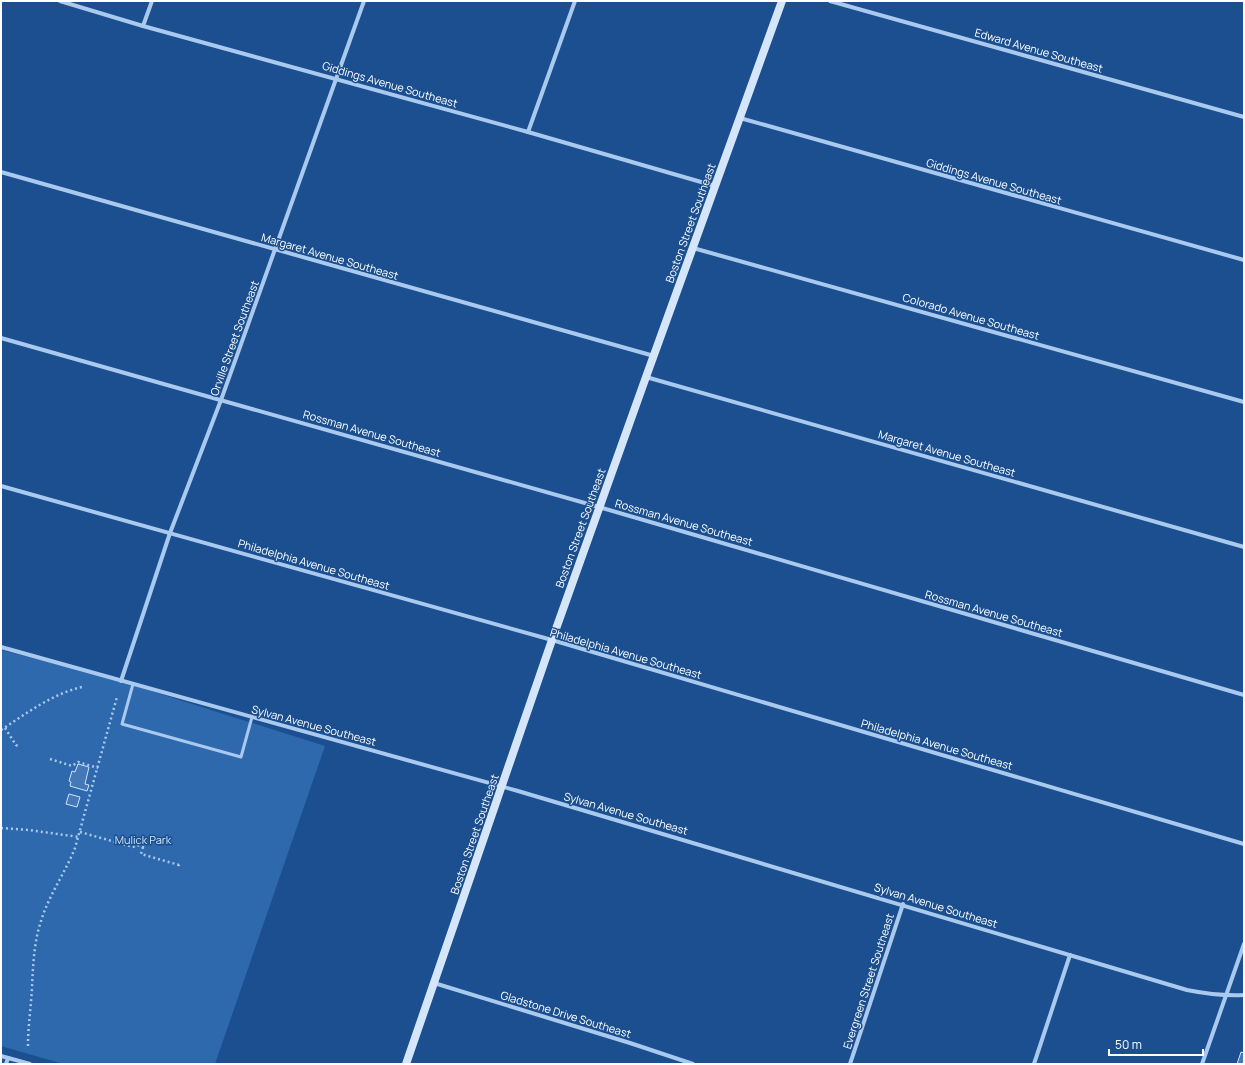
<svg xmlns="http://www.w3.org/2000/svg" width="1245" height="1065" viewBox="0 0 1245 1065" font-family="Manrope,sans-serif">
<style>
.green{fill:#2e69ad}
.building{fill:#4478b7;stroke:#cfe3fa}
.lines{fill:none;stroke-linecap:round;stroke-linejoin:round}
.path{stroke:#a9c9ee;stroke-width:2.5;stroke-dasharray:2 3;stroke-linecap:butt}
.lane{stroke:#a9c9ee;stroke-width:3}
.street{stroke:#a9c9ee;stroke-width:4}
.secondary{stroke:#d6e6fa;stroke-width:8}
.labels{text-anchor:middle;dominant-baseline:central;stroke-width:3;stroke-linejoin:round;paint-order:stroke}
.street-label{font-size:11px;fill:#fff;stroke:#1b4f8f}
.park-label{font-size:11px;fill:#cfe3fa;stroke:#1b4f8f}
</style>
<rect width="100%" height="100%" fill="#1b4f8f"/>
<path class="green" d="M1,650l103,26 221,70 -110,318h-152l-62,-18z"/>
<g class="building">
<path d="M78,764l11,3 -4,17 4,1 -2,6 -17,-5 1,-4 -2,-1 3,-10 3,1z"/>
<path d="M69,794l11,3 -3,10 -11,-3z"/>
<path d="M1241,1052l3,1v11h-7z"/>
</g>
<g class="lines">
<g class="path">
<path d="M5,728l11,17 4,2"/>
<path d="M1,730c26,-17 51,-36 81,-43"/>
<path d="M50,759l22,7 6,-4 20,6"/>
<path d="M1,828l28,2 50,7"/>
<path d="M80,832l53,15 4,-2 9,3"/>
<path d="M143,847l-2,7 38,11v-2"/>
<path d="M28,1046c0,-20 3,-39 4,-58 1,-23 2,-46 9,-67 8,-26 24,-48 34,-73l42,-151"/>
</g>
<path class="lane" d="M133,684l-11,40 119,33 11,-40"/>
<g class="street">
<path d="M60,1l83,25 385,106 187,54"/>
<path d="M830,1l414,116"/>
<path d="M143,26l9,-25"/>
<path d="M740,118l504,142"/>
<path d="M528,132l47,-131"/>
<path d="M1,172l653,184"/>
<path d="M693,248l551,154"/>
<path d="M1,338l598,169 645,188"/>
<path d="M646,377l598,170"/>
<path d="M1,486l551,154 692,204"/>
<path d="M1,647l517,144 669,199c20,4 37,6 57,5"/>
<path d="M121,681l49,-148 51,-133 143,-399"/>
<path d="M434,983l196,60 63,21"/>
<path d="M1,1056l29,8"/>
<path d="M6,1064l2,-6"/>
<path d="M850,1064l53,-160"/>
<path d="M1034,1064l36,-109"/>
<path d="M1202,1064l42,-120"/>
</g>
<path class="secondary" d="M406,1064l146,-424 94,-263 136,-376"/>
</g>
<g class="labels">
<g class="street-label">
<text transform="translate(1039 50) rotate(16)">Edward Avenue Southeast</text>
<text transform="translate(390 84) rotate(16)">Giddings Avenue Southeast</text>
<text transform="translate(994 181) rotate(16)">Giddings Avenue Southeast</text>
<text transform="translate(690 223) rotate(-70)">Boston Street Southeast</text>
<text transform="translate(330 256) rotate(16)">Margaret Avenue Southeast</text>
<text transform="translate(971 316) rotate(16)">Colorado Avenue Southeast</text>
<text transform="translate(234 338) rotate(-70)">Orville Street Southeast</text>
<text transform="translate(372 433) rotate(16)">Rossman Avenue Southeast</text>
<text transform="translate(947 453) rotate(16)">Margaret Avenue Southeast</text>
<text transform="translate(684 522) rotate(16)">Rossman Avenue Southeast</text>
<text transform="translate(580 528) rotate(-70)">Boston Street Southeast</text>
<text transform="translate(314 564) rotate(16)">Philadelphia Avenue Southeast</text>
<text transform="translate(994 613) rotate(16)">Rossman Avenue Southeast</text>
<text transform="translate(626 653) rotate(16)">Philadelphia Avenue Southeast</text>
<text transform="translate(314 725) rotate(15)">Sylvan Avenue Southeast</text>
<text transform="translate(937 744) rotate(16)">Philadelphia Avenue Southeast</text>
<text transform="translate(626 813) rotate(16)">Sylvan Avenue Southeast</text>
<text transform="translate(474 834) rotate(-71)">Boston Street Southeast</text>
<text transform="translate(936 905) rotate(17)">Sylvan Avenue Southeast</text>
<text transform="translate(868 981) rotate(-72)">Evergreen Street Southeast</text>
<text transform="translate(566 1014) rotate(17)">Gladstone Drive Southeast</text>
</g>
<g class="park-label">
<text x="143" y="839">Mulick Park</text>
</g>
</g>
<rect width="1245" height="1065" fill="none" stroke="#ffffff" stroke-width="4"/>
<path d="M1109 1049v6h94v-6" fill="none" stroke="#ffffff" stroke-width="2"/>
<text x="1115" y="1049" font-size="12" fill="#ffffff" stroke="#1b4f8f" stroke-width="3" paint-order="stroke">50 m</text>
</svg>
